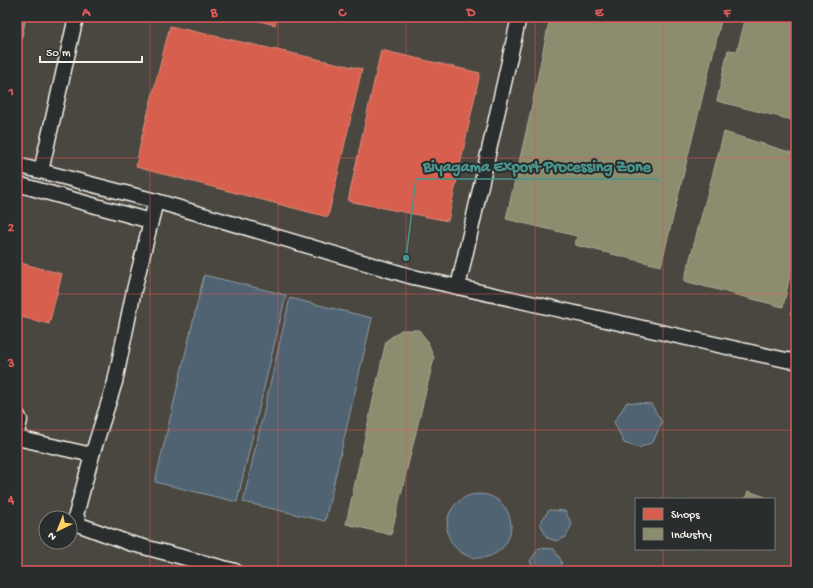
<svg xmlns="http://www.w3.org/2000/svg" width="813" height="588" viewBox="0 0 813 588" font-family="'Gochi Hand',sans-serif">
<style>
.built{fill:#49463f;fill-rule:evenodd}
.water{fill:#4f6473;stroke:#919ca2}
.shops{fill:#d6604d;stroke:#df8c7c}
.industry{fill:#8c8c6e;stroke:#abaa93}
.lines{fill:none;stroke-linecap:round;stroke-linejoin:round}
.minor-casing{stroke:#f4f1e8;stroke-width:17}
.minor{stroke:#2a2d2e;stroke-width:14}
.grid{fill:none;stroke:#de5a58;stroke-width:1;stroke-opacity:0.55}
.leader{fill:none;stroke:#48958c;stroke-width:1.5}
.callout-dot{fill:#48958c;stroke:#2a2d2e;stroke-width:1.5}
.callout-label{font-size:16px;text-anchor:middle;font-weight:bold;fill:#48958c;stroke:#2a2d2e;stroke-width:4;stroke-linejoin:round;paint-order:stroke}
.neatline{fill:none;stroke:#de5a58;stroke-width:1.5}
.grid-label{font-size:13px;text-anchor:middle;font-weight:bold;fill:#de5a58}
</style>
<rect width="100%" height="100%" fill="#3c3c38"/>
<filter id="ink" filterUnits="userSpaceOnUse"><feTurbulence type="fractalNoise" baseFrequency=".025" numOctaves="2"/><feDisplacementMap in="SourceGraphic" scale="8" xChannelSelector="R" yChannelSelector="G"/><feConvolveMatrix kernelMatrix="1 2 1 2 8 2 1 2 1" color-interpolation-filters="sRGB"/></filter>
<g filter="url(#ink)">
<path class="built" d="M17,17h779v554h-779zM636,499h138v50h-138zM46,518h24v24h-24z"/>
<g class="water">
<path d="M204,275l82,20 -49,207 -82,-20z"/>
<path d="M290,298l82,20 -47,203 -82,-19z"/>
<path d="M627,402l24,2 11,18 -9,20 -14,6 -15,-5 -10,-21z"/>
<circle cx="479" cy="526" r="32"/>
<path d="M549,510l16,1 7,13 -6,13 -9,4 -10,-3 -7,-15z"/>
<path d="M539,548l15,1 8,13 -4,9h-24l-4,-10z"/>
</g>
<g class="shops">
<path d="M244,17h33l-2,8z"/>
<path d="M170,26l192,43 -34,148 -192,-50 5,-27z"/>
<path d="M381,50l99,23 -32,148 -100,-20z"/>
<path d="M17,262l45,12 -13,50 -32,-8z"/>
</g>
<g class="industry">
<path d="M17,17h9l-9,44z"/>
<path d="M550,17h172l-61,249 -86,-21 2,-9 -71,-17 23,-100z"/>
<path d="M746,17h50v104l-79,-20 11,-51 9,1z"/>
<path d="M724,132l72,22v95l-13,58 -99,-26z"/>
<path d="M796,295v21l-5,-2z"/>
<path d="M401,330h18l9,12 6,16 -43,177 -45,-11 40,-183z"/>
<path d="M748,491l23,8h-26z"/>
</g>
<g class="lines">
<g class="minor-casing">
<g id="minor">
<path d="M17,165l139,36 257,76 373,83 10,1"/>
<path d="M41,171l35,-154"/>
<path d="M17,184l133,37"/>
<path d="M156,201l-22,89 -19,92 -23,73 -16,60 4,10 49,18 106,28"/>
<path d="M458,287l61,-270"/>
<path d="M17,414l3,6 -3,13"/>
<path d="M17,438l75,17"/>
</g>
</g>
<use href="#minor" class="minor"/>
</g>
</g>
<path class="grid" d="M150,17v554M278,17v554M406,17v554M535,17v554M663,17v482M17,158h779M17,294h779M17,430h779M663,549v22"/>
<path class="leader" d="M406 258L416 179H659"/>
<circle class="callout-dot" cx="406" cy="258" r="4"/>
<g class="callout-label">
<text x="537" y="171">Biyagama Export Processing Zone</text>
</g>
<rect width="813" height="588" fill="none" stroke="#2a2d2e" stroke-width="44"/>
<rect x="635" y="498" width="140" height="52" fill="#2a2d2e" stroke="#7b7b78"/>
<rect x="643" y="508" width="20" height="12" fill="#d6604d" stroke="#7b7b78"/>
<text x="671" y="518" font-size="12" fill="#f4f1e8">Shops</text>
<rect x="643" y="528" width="20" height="12" fill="#8c8c6e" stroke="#7b7b78"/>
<text x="671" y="538" font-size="12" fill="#f4f1e8">Industry</text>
<g transform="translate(58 530) rotate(223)"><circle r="19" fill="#2a2d2e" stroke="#7b7b78"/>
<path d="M0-3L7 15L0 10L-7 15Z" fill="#ffd166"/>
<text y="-6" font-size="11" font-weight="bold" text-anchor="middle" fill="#f4f1e8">N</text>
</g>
<path d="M40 56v6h102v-6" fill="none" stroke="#f4f1e8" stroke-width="2"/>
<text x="46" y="56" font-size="12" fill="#f4f1e8" stroke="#2a2d2e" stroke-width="3" paint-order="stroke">50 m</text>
<rect x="22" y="22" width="769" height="544" class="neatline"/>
<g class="grid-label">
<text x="86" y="16">A</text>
<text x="214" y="16">B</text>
<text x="342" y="16">C</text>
<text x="471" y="16">D</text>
<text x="599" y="16">E</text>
<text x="727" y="16">F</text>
<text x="11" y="95">1</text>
<text x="11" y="231">2</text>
<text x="11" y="367">3</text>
<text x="11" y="503">4</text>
</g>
</svg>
